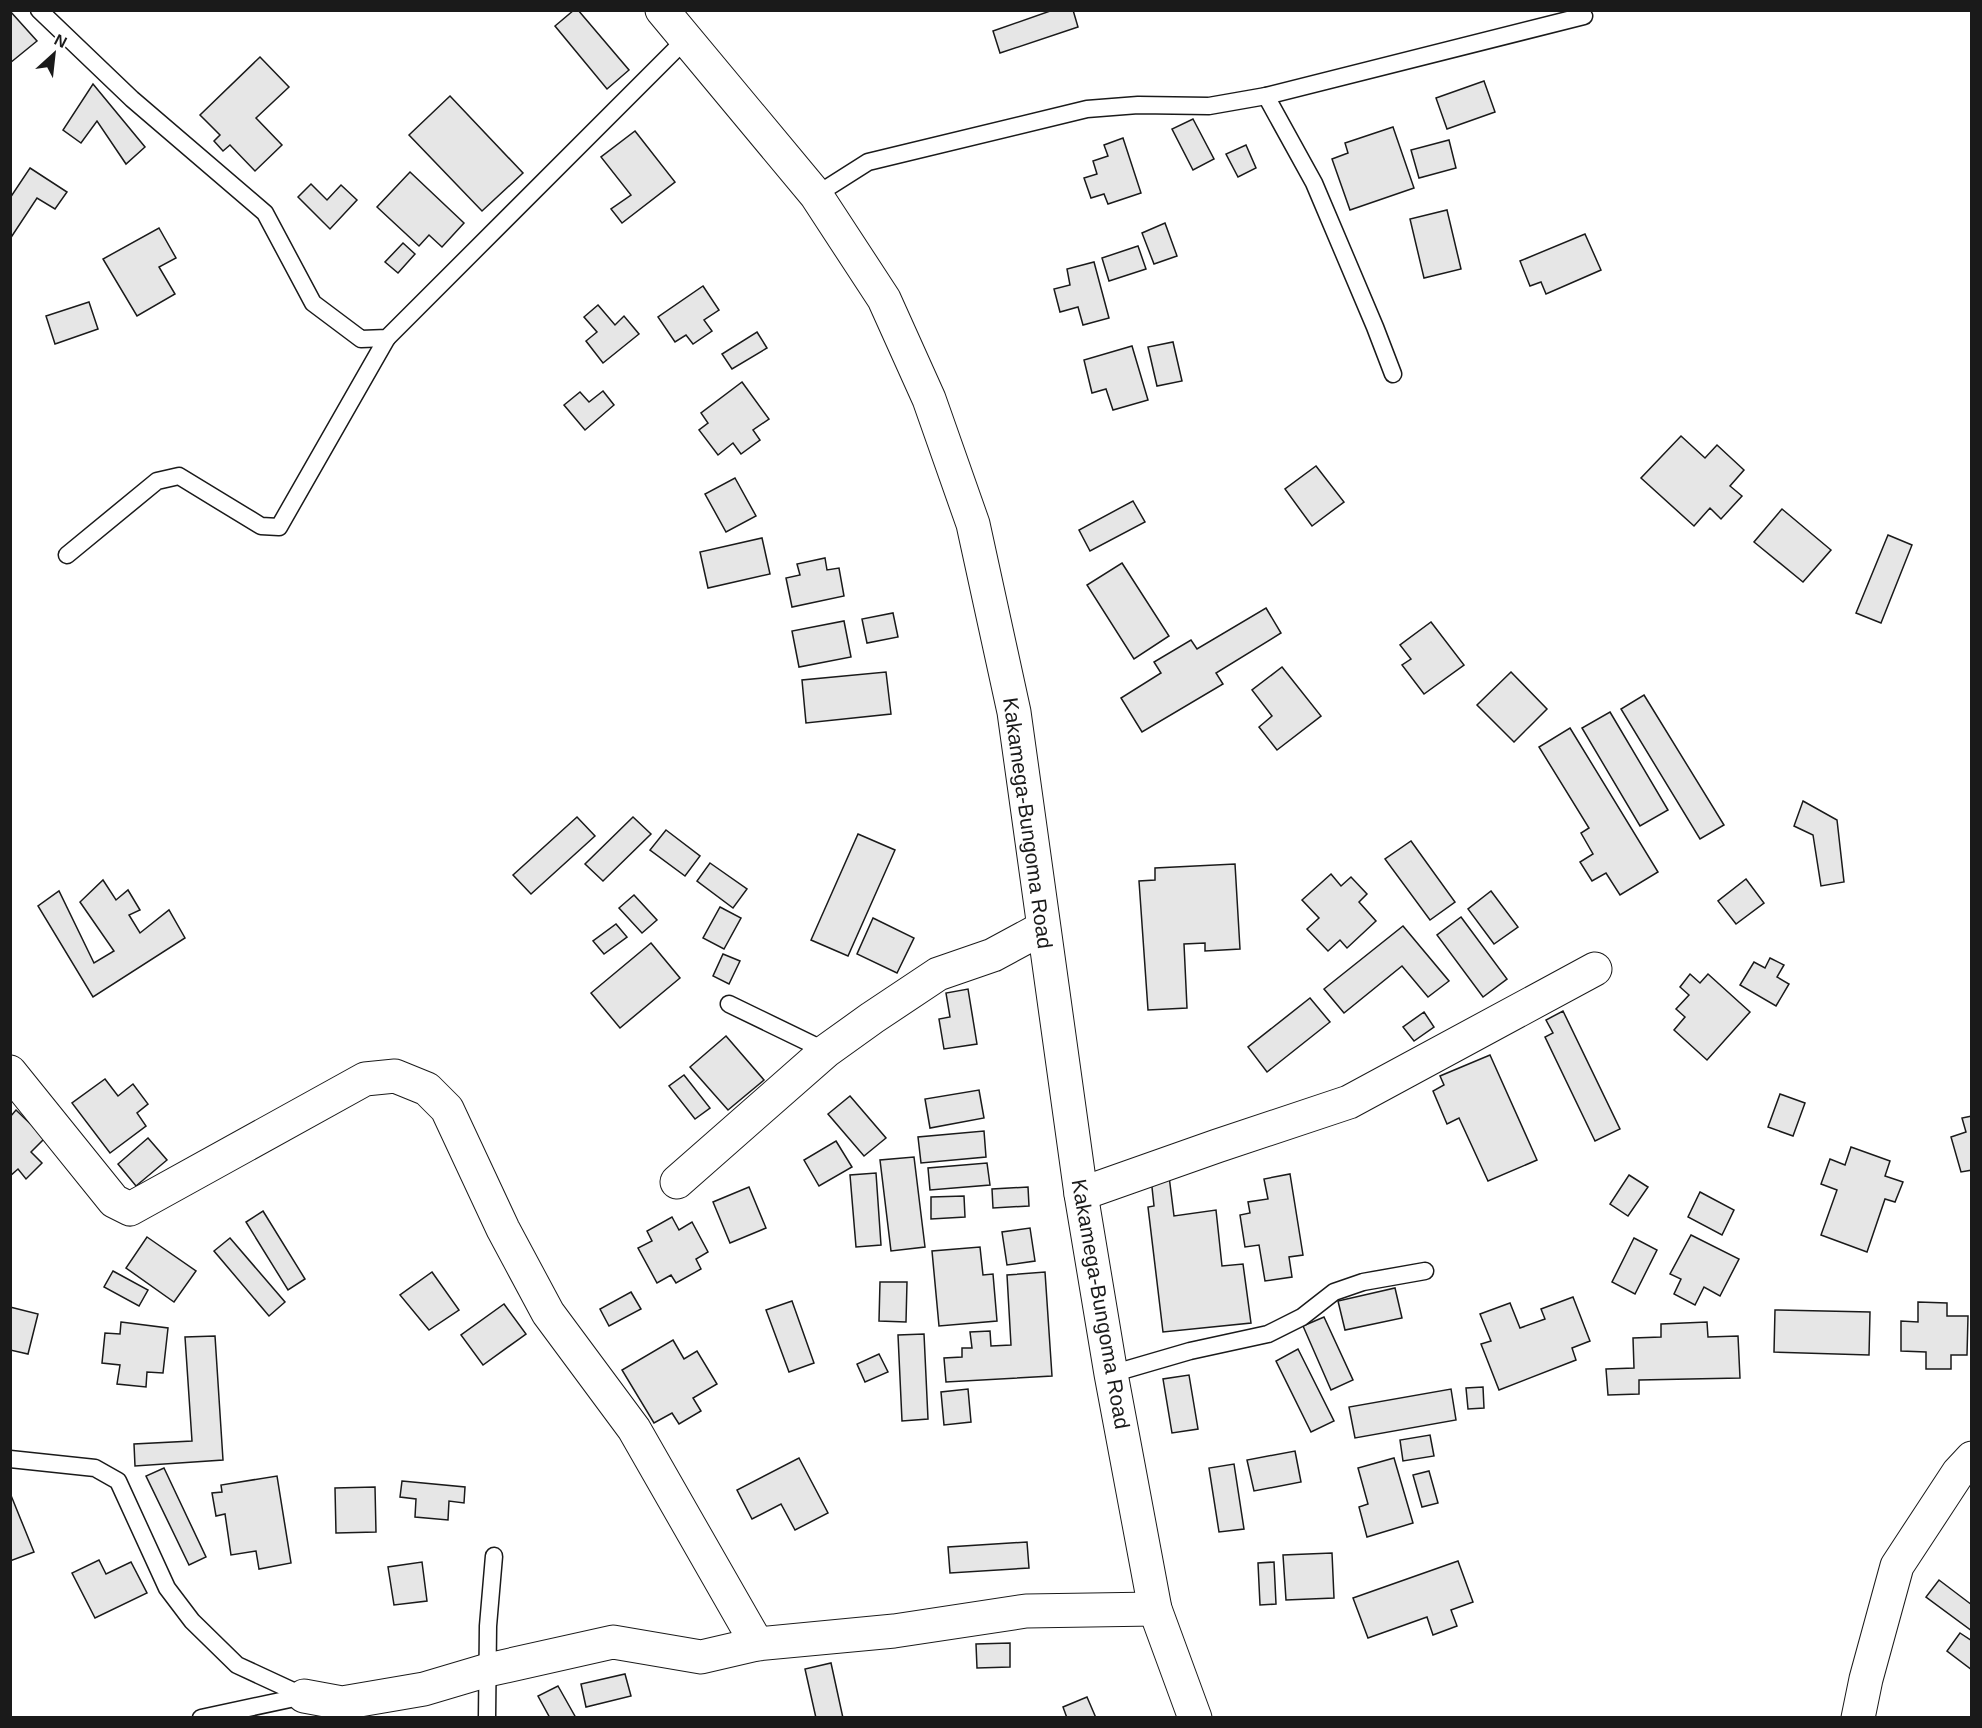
<svg xmlns="http://www.w3.org/2000/svg" width="1982" height="1728" viewBox="0 0 1982 1728" font-family="Helvetica,sans-serif">
<style>
.building{fill:#e6e6e6;stroke:#1a1a1a;stroke-width:1.5}
.lines{fill:none;stroke-linecap:round;stroke-linejoin:round}
.lane-casing{stroke:#1a1a1a;stroke-width:19}
.street-casing{stroke:#1a1a1a;stroke-width:35}
.primary-casing{stroke:#1a1a1a;stroke-width:35}
.lane{stroke:#fff;stroke-width:16}
.street{stroke:#fff;stroke-width:33}
.primary{stroke:#fff;stroke-width:33}
.labels{text-anchor:middle;dominant-baseline:central;stroke-width:4.5;stroke-linejoin:round;paint-order:stroke}
.street-label{font-size:21px;fill:#1a1a1a;stroke:#fff}
</style>
<rect width="100%" height="100%" fill="#fff"/>
<g class="building">
<path d="M574,10h4l51,60 -22,19 -52,-63z"/>
<path d="M1053,10h20l5,17 -78,26 -7,-22z"/>
<path d="M10,11l27,30 -27,22z"/>
<path d="M260,57l29,30 -33,31 26,27 -27,26 -25,-26 -7,6 -9,-10 6,-6 -20,-20z"/>
<path d="M1484,81l11,31 -48,17 -11,-31z"/>
<path d="M93,84l52,63 -19,17 -29,-43 -16,22 -18,-13z"/>
<path d="M450,96l73,77 -41,38 -73,-76z"/>
<path d="M1193,119l21,40 -21,11 -21,-41z"/>
<path d="M1393,127l21,61 -64,22 -18,-51 16,-6 -3,-10z"/>
<path d="M635,131l40,51 -53,41 -11,-14 20,-14 -30,-38z"/>
<path d="M1123,138l18,55 -33,11 -4,-10 -13,4 -7,-20 13,-4 -4,-13 15,-5 -4,-11z"/>
<path d="M1449,140l7,28 -37,10 -8,-28z"/>
<path d="M1246,145l10,23 -18,9 -12,-23z"/>
<path d="M30,168l37,24 -12,17 -18,-11 -27,41v-41z"/>
<path d="M410,172l54,51 -22,24 -13,-12 -10,11 -42,-39z"/>
<path d="M311,184l16,16 14,-15 16,15 -27,29 -32,-32z"/>
<path d="M1447,210l14,59 -37,9 -14,-59z"/>
<path d="M1165,223l12,33 -23,8 -12,-31z"/>
<path d="M159,228l17,30 -17,9 16,27 -38,22 -34,-57z"/>
<path d="M1585,234l16,36 -55,24 -5,-12 -11,4 -10,-25z"/>
<path d="M403,243l12,11 -17,19 -13,-11z"/>
<path d="M1138,246l8,23 -37,12 -7,-23z"/>
<path d="M1094,262l15,56 -26,7 -5,-18 -18,5 -6,-23 16,-4 -3,-16z"/>
<path d="M703,286l16,24 -15,10 8,11 -19,13 -7,-9 -11,7 -17,-25z"/>
<path d="M89,302l9,27 -43,15 -9,-28z"/>
<path d="M598,305l17,20 9,-9 15,18 -36,29 -17,-22 11,-9 -13,-15z"/>
<path d="M757,332l10,16 -35,21 -10,-15z"/>
<path d="M1173,342l9,39 -25,5 -9,-39z"/>
<path d="M1132,346l16,54 -35,10 -7,-21 -14,4 -8,-33z"/>
<path d="M742,382l27,37 -16,11 7,10 -19,14 -8,-11 -15,12 -19,-25 9,-7 -7,-10z"/>
<path d="M603,391l11,14 -29,25 -21,-25 16,-13 9,10z"/>
<path d="M1681,436l24,22 12,-13 27,25 -14,16 12,10 -21,23 -11,-11 -16,18 -53,-48z"/>
<path d="M1316,466l28,36 -32,24 -27,-37z"/>
<path d="M735,478l21,38 -30,16 -21,-38z"/>
<path d="M1133,501l12,21 -55,29 -11,-21z"/>
<path d="M1782,509l49,41 -28,32 -49,-40z"/>
<path d="M1888,535l24,10 -31,78 -25,-10z"/>
<path d="M762,538l8,36 -62,14 -8,-36z"/>
<path d="M825,558l2,12 12,-2 5,28 -52,11 -6,-29 14,-3 -3,-11z"/>
<path d="M1122,563l47,73 -35,23 -47,-74z"/>
<path d="M1266,608l15,25 -65,40 7,11 -81,48 -21,-34 40,-25 -7,-11 37,-22 6,9z"/>
<path d="M893,613l5,24 -31,6 -5,-24z"/>
<path d="M844,621l7,36 -52,10 -7,-36z"/>
<path d="M1431,622l33,43 -40,29 -22,-29 9,-6 -11,-14z"/>
<path d="M1282,667l39,49 -44,34 -18,-23 13,-11 -20,-26z"/>
<path d="M886,672l5,42 -85,9 -4,-43z"/>
<path d="M1511,672l36,37 -33,33 -37,-37z"/>
<path d="M1644,695l80,130 -24,14 -79,-130z"/>
<path d="M1610,712l58,98 -28,16 -58,-98z"/>
<path d="M1570,728l88,144 -38,23 -14,-22 -14,8 -12,-19 13,-8 -12,-21 8,-5 -50,-81z"/>
<path d="M1803,801l34,19 7,62 -23,4 -8,-51 -19,-9z"/>
<path d="M577,817l18,19 -64,58 -18,-19z"/>
<path d="M633,817l18,17 -48,47 -18,-17z"/>
<path d="M666,830l34,26 -15,20 -35,-26z"/>
<path d="M858,834l37,16 -47,106 -37,-16z"/>
<path d="M1411,841l44,61 -25,18 -45,-61z"/>
<path d="M710,863l37,26 -14,19 -36,-27z"/>
<path d="M1235,864l5,85 -35,2v-8l-21,1 3,64 -39,2 -9,-129 16,-1v-12z"/>
<path d="M1331,874l10,12 10,-9 16,17 -8,8 17,19 -29,27 -7,-8 -12,11 -21,-22 12,-11 -17,-18z"/>
<path d="M1746,879l18,24 -28,21 -18,-23z"/>
<path d="M103,880l13,20 12,-10 12,20 -11,5 11,18 29,-23 16,28 -92,59 -55,-91 21,-15 35,72 20,-12 -34,-49z"/>
<path d="M1491,891l27,36 -24,17 -26,-35z"/>
<path d="M634,895l23,25 -15,13 -23,-25z"/>
<path d="M720,907l21,11 -17,31 -21,-11z"/>
<path d="M1461,917l46,62 -24,18 -46,-62z"/>
<path d="M873,918l41,20 -17,35 -40,-19z"/>
<path d="M616,924l11,13 -23,17 -11,-13z"/>
<path d="M1403,926l46,55 -21,16 -26,-31 -58,47 -20,-24z"/>
<path d="M651,943l29,35 -60,50 -29,-35z"/>
<path d="M723,954l17,7 -11,23 -16,-8z"/>
<path d="M1770,958l14,7 -7,12 12,7 -13,22 -36,-21 14,-23 11,6z"/>
<path d="M1690,974l10,9 8,-9 42,38 -43,48 -33,-30 11,-13 -9,-8 13,-14 -9,-8z"/>
<path d="M968,989l9,55 -33,5 -5,-30 11,-2 -4,-24z"/>
<path d="M1310,998l20,24 -63,50 -19,-25z"/>
<path d="M1563,1011l57,118 -25,12 -50,-104 8,-4 -7,-13z"/>
<path d="M1424,1012l10,15 -20,14 -11,-14z"/>
<path d="M726,1036l38,44 -36,30 -38,-43z"/>
<path d="M1490,1055l47,105 -49,21 -29,-63 -12,6 -14,-33 11,-6 -4,-9z"/>
<path d="M684,1075l26,33 -15,11 -26,-33z"/>
<path d="M105,1079l13,17 15,-12 15,20 -11,9 9,13 -36,27 -38,-50z"/>
<path d="M979,1090l5,28 -54,10 -5,-29z"/>
<path d="M1780,1094l25,9 -12,33 -25,-9z"/>
<path d="M850,1096l36,42 -22,18 -36,-42z"/>
<path d="M16,1110l29,28 -14,14 11,11 -16,16 -8,-10 -8,7v-59z"/>
<path d="M1972,1116v54l-11,2 -10,-35 15,-5 -4,-14z"/>
<path d="M984,1131l2,26 -65,6 -3,-26z"/>
<path d="M148,1138l19,22 -31,26 -18,-22z"/>
<path d="M836,1141l16,26 -33,19 -15,-26z"/>
<path d="M1851,1147l39,14 -5,15 18,6 -8,20 -10,-3 -18,53 -46,-17 16,-45 -16,-6 9,-25 15,6z"/>
<path d="M914,1157l11,90 -34,4 -11,-91z"/>
<path d="M987,1163l3,22 -60,5 -2,-22z"/>
<path d="M876,1173l5,72 -25,2 -6,-72z"/>
<path d="M1290,1174l13,81 -14,2 3,20 -27,4 -6,-36 -14,2 -5,-32 10,-2 -2,-11 20,-3 -4,-20z"/>
<path d="M1629,1175l19,12 -20,29 -18,-12z"/>
<path d="M1169,1176l5,40 42,-6 6,56 21,-2 8,59 -88,9 -15,-125 6,-1 -3,-28z"/>
<path d="M749,1187l17,41 -36,15 -17,-41z"/>
<path d="M1028,1187l1,19 -36,2 -1,-19z"/>
<path d="M1700,1192l34,18 -12,25 -34,-18z"/>
<path d="M964,1196l1,21 -34,2v-22z"/>
<path d="M263,1211l42,68 -17,11 -42,-68z"/>
<path d="M672,1217l7,13 13,-8 16,30 -12,7 5,10 -25,14 -5,-8 -14,8 -19,-35 14,-7 -5,-10z"/>
<path d="M1030,1228l5,33 -28,4 -5,-33z"/>
<path d="M1691,1235l48,24 -19,37 -16,-9 -9,18 -21,-11 7,-15 -11,-5z"/>
<path d="M147,1237l49,34 -22,31 -48,-34z"/>
<path d="M230,1238l55,64 -16,14 -55,-65z"/>
<path d="M1634,1238l23,12 -22,44 -23,-12z"/>
<path d="M980,1247l3,28 10,-1 4,47 -58,5 -7,-75z"/>
<path d="M113,1271l35,19 -9,16 -35,-19z"/>
<path d="M432,1272l27,38 -30,20 -29,-35z"/>
<path d="M1045,1272l7,104 -106,6 -2,-24 18,-1v-9h10l-2,-16 20,-1 1,15 20,-1 -4,-70z"/>
<path d="M880,1282h27l-1,40 -27,-1z"/>
<path d="M1395,1288l7,30 -57,12 -7,-29z"/>
<path d="M631,1292l10,17 -32,17 -9,-17z"/>
<path d="M1573,1297l17,44 -18,7 4,12 -77,30 -18,-46 10,-3 -11,-27 30,-11 10,25 25,-9 -4,-10z"/>
<path d="M792,1301l22,62 -25,9 -23,-62z"/>
<path d="M1918,1302l29,1v13h21l-1,39h-16v14h-25v-17l-25,-1v-30l17,1z"/>
<path d="M504,1304l22,30 -43,31 -22,-30z"/>
<path d="M10,1307l28,7 -10,40 -18,-4z"/>
<path d="M1775,1310l95,2 -1,43 -95,-3z"/>
<path d="M1324,1317l29,63 -22,10 -28,-64z"/>
<path d="M121,1322l47,6 -5,45 -16,-1 -1,15 -29,-3 3,-19 -18,-2 3,-30 15,1z"/>
<path d="M1707,1322l1,15 30,-1 2,42 -101,2v14l-31,1 -2,-26 28,-1 -1,-30 28,-1v-13z"/>
<path d="M924,1334l4,85 -26,2 -4,-86z"/>
<path d="M215,1336l8,124 -88,6 -1,-22 58,-3 -7,-104z"/>
<path d="M673,1340l11,19 13,-8 20,33 -24,14 8,13 -22,13 -7,-11 -18,10 -32,-53z"/>
<path d="M1298,1349l36,72 -23,11 -35,-71z"/>
<path d="M879,1354l9,18 -23,10 -8,-18z"/>
<path d="M1189,1375l9,54 -26,4 -9,-54z"/>
<path d="M1483,1387l1,21 -16,1 -2,-21z"/>
<path d="M968,1389l3,33 -27,3 -3,-33z"/>
<path d="M1451,1389l5,31 -101,18 -6,-31z"/>
<path d="M1430,1435l4,21 -31,5 -3,-21z"/>
<path d="M1295,1451l6,31 -47,9 -7,-31z"/>
<path d="M799,1458l29,55 -33,17 -14,-26 -29,15 -15,-29z"/>
<path d="M1394,1458l19,65 -46,14 -8,-30 9,-3 -10,-36z"/>
<path d="M1234,1464l10,65 -25,3 -10,-64z"/>
<path d="M164,1468l42,89 -17,8 -43,-89z"/>
<path d="M1429,1471l9,32 -16,4 -9,-32z"/>
<path d="M277,1476l14,87 -32,6 -3,-18 -25,4 -6,-41 -9,2 -4,-23 10,-1 -1,-7z"/>
<path d="M402,1481l63,6 -1,16 -15,-2 -1,19 -33,-3 1,-18 -16,-2z"/>
<path d="M375,1487l1,45 -40,1 -1,-45z"/>
<path d="M10,1493l24,59 -24,9z"/>
<path d="M1027,1542l2,26 -79,5 -2,-26z"/>
<path d="M1332,1553l2,45 -48,2 -3,-45z"/>
<path d="M99,1560l7,14 25,-12 16,31 -52,25 -23,-45z"/>
<path d="M1458,1561l15,41 -22,8 6,16 -24,9 -6,-18 -59,21 -15,-40z"/>
<path d="M422,1562l5,39 -33,4 -6,-38z"/>
<path d="M1274,1562l2,42 -16,1 -2,-42z"/>
<path d="M1939,1580l33,25v26l-46,-34z"/>
<path d="M1960,1633l12,8v29l-25,-19z"/>
<path d="M1010,1643v24l-33,1 -1,-24z"/>
<path d="M831,1663l12,55h-27l-11,-49z"/>
<path d="M625,1674l6,22 -45,11 -5,-23z"/>
<path d="M558,1686l18,32h-26l-12,-22z"/>
<path d="M1087,1697l9,21h-29l-4,-11z"/>
</g>
<g class="lines">
<g class="lane-casing">
<g id="lane">
<path d="M39,10l93,89 133,114 48,90 48,36 26,-1 299,-299"/>
<path d="M1266,96l318,-80"/>
<path d="M816,195l52,-33 219,-53 51,-4 71,1 57,-10 48,87 61,144 18,47"/>
<path d="M67,555l90,-74 22,-5 82,50 18,1 108,-189"/>
<path d="M729,1004l97,47"/>
<path d="M1111,1374l79,-23 78,-17 34,-17 32,-25 29,-10 62,-11"/>
<path d="M10,1459l85,9 23,13 49,107 25,33 45,44 67,31"/>
<path d="M201,1718l103,-22"/>
<path d="M487,1718l1,-92 6,-70"/>
</g>
</g>
<g class="street-casing">
<g id="street">
<path d="M10,1072l104,129 16,8 235,-130 30,-3 32,13 20,20 56,120 45,84 86,116 123,215"/>
<path d="M677,1182l149,-131 46,-33 66,-44 55,-19 50,-27"/>
<path d="M1081,1194l136,-48 132,-44 246,-133"/>
<path d="M304,1696l38,7 82,-14 64,-19 125,-28 88,15 56,-13 137,-13 132,-20 129,-2"/>
<path d="M1858,1718l8,-39 31,-113 61,-93 14,-15"/>
</g>
</g>
<g class="primary-casing">
<path id="primary" d="M662,10l154,185 68,104 45,100 44,125 41,188 67,482 30,180 44,235 40,109"/>
</g>
<use href="#lane" class="lane"/>
<use href="#street" class="street"/>
<use href="#primary" class="primary"/>
</g>
<g class="labels">
<g class="street-label">
<text transform="translate(1028 823) rotate(82)">Kakamega-Bungoma Road</text>
<text transform="translate(1101 1304) rotate(80)">Kakamega-Bungoma Road</text>
</g>
</g>
<rect width="1982" height="1728" fill="none" stroke="#1a1a1a" stroke-width="24"/>
<g transform="translate(54 54) rotate(27)" stroke="#ffffff" stroke-width="4.5" paint-order="stroke">
<path d="M0-4.5L10 22L0 15L-10 22Z" fill="#1a1a1a"/>
<text y="-9" font-size="16" font-weight="bold" text-anchor="middle" fill="#1a1a1a">N</text>
</g>
</svg>
